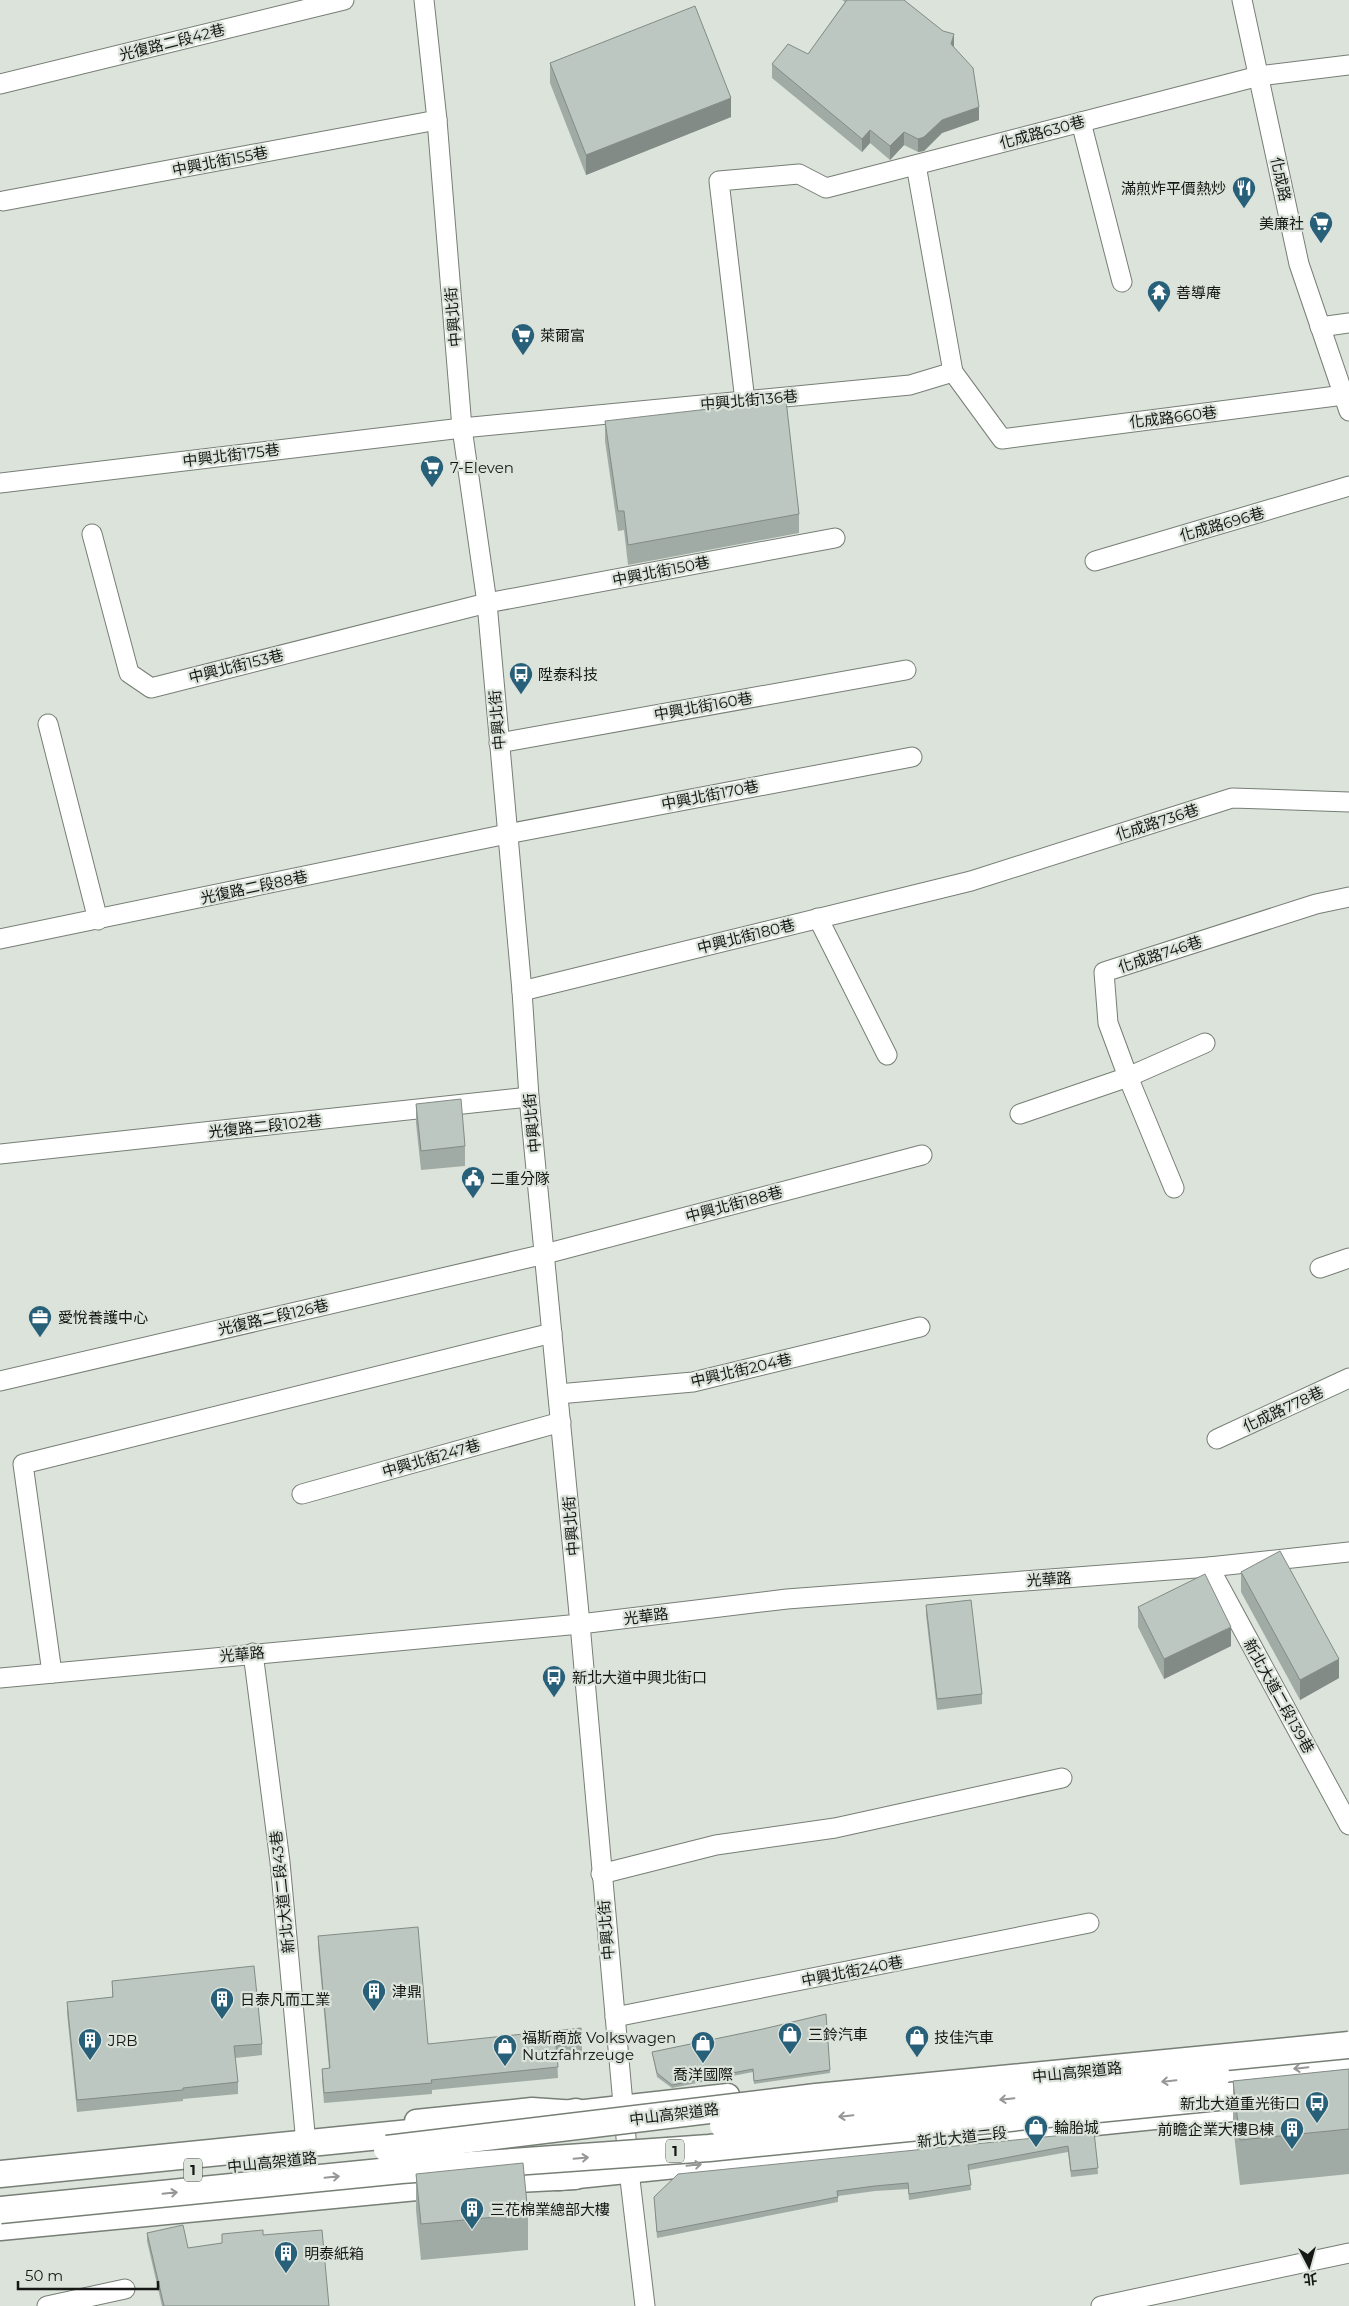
<svg xmlns="http://www.w3.org/2000/svg" width="1349" height="2306" viewBox="0 0 1349 2306" font-family="Montserrat,'Noto Sans TC',sans-serif">
<style>
.lines{fill:none;stroke-linecap:round;stroke-linejoin:round}
.minor-casing{stroke:#767e75;stroke-width:21}
.major-casing{stroke:#767e75;stroke-width:25}
.highway-casing{stroke:#767e75;stroke-width:29}
.minor{stroke:#fff;stroke-width:19}
.major{stroke:#fff;stroke-width:22}
.highway{stroke:#fff;stroke-width:26}
.highway-bridge-casing{stroke:#767e75;stroke-width:29;stroke-linecap:butt}
.highway-bridge{stroke:#fff;stroke-width:26}
.wall{fill:#a1aba5}
.shaded-wall{fill:#838b86}
.building{fill:#bbc7c0;stroke:#838b86}
.oneway{stroke:#969796}
.labels{text-anchor:middle;dominant-baseline:central;stroke-width:4.5;stroke-linejoin:round;paint-order:stroke}
.shield{fill:#dbe3da;stroke:#505550;stroke-width:1}
.shield-label{font-size:14px;font-weight:bold;fill:#151815}
.street-label{font-size:15px;fill:#151815;stroke:#dbe3da}
.poi-label{font-size:15px;fill:#151815;stroke:#dbe3da;text-anchor:start}
</style>
<rect width="100%" height="100%" fill="#dbe3da"/>
<g class="lines">
<g class="minor-casing">
<g id="minor">
<path d="M424,0l13,120 25,308 25,175 35,388 7,106 51,527 49,547 16,135"/>
<path d="M1242,0l57,264 50,147"/>
<path d="M0,84l344,-84"/>
<path d="M1081,122l41,160"/>
<path d="M916,165l37,207"/>
<path d="M3,201l434,-81"/>
<path d="M1320,327l29,-4"/>
<path d="M745,401l-26,-220 80,-7 27,14 433,-112 90,-11"/>
<path d="M0,483l462,-55 448,-43 43,-13 49,67 342,-44"/>
<path d="M92,534l37,139 22,15 336,-85 348,-65"/>
<path d="M1095,561l254,-75"/>
<path d="M48,724l50,196"/>
<path d="M499,743l407,-73"/>
<path d="M818,918l69,137"/>
<path d="M0,939l507,-105 405,-77"/>
<path d="M522,991l449,-110 261,-83 117,4"/>
<path d="M1020,1114l108,-37 77,-34"/>
<path d="M0,1154l529,-57"/>
<path d="M1174,1188l-46,-111 -20,-54 -4,-51 212,-68 33,-7"/>
<path d="M1320,1268l29,-10"/>
<path d="M0,1381l545,-127 377,-99"/>
<path d="M558,1394l135,-12 227,-55"/>
<path d="M1217,1439l132,-61"/>
<path d="M302,1494l259,-72"/>
<path d="M1209,1567l140,258"/>
<path d="M253,1653l27,209 25,271"/>
<path d="M52,1673l-29,-209 529,-131"/>
<path d="M0,1678l580,-54 207,-25 422,-32 140,-15"/>
<path d="M601,1874l115,-29 119,-17 227,-50"/>
<path d="M615,2017l474,-94"/>
<path d="M47,2306l78,-17"/>
<path d="M1101,2306l248,-53"/>
</g>
</g>
<g class="major-casing">
<g id="major">
<path d="M416,2121l116,-12 44,3 152,-17"/>
<path d="M558,2179l704,-72"/>
</g>
</g>
<g class="highway-casing">
<g id="highway">
<path d="M1217,2076l132,-14"/>
<path d="M533,2121l43,-9"/>
<path d="M0,2174l440,-44"/>
<path d="M0,2227l479,-46 96,-5"/>
</g>
</g>
<use href="#minor" class="minor"/>
<use href="#major" class="major"/>
<use href="#highway" class="highway"/>
<g class="highway-bridge-casing">
<g id="highway-bridge">
<path d="M723,2125l97,-7 397,-42"/>
<path d="M387,2149l429,-52 533,-52"/>
<path d="M0,2210l401,-40 308,-22 560,-56"/>
</g>
</g>
<use href="#highway-bridge" class="highway-bridge"/>
</g>
<g class="wall">
<path d="M842,0h62l50,48 25,72 -37,13 -18,18 -6,1 -14,-7 -14,15 -20,-17 -8,9 -90,-74v-14l36,-10 37,-52z"/>
<path d="M550,63l181,54 -145,58 -36,-92z"/>
<path d="M605,421l194,93v19l-171,32 -4,-35 -6,1 -13,-90z"/>
<path d="M416,1104l49,42v20l-44,4 -5,-47z"/>
<path d="M1241,1572l98,106 -39,22 -59,-108z"/>
<path d="M926,1605l56,89v10l-45,6 -11,-95z"/>
<path d="M1138,1607l93,39 -67,33 -26,-52z"/>
<path d="M318,1936l110,108h154v10l-25,2 1,22 -126,12v4l-108,9 -2,-24v-10l7,-1 -11,-122z"/>
<path d="M112,1981l150,63v11l-27,3 3,24v12l-55,5v2l-106,11 -10,-99v-11l45,-5z"/>
<path d="M826,2014l4,59 -76,11 -1,-12 -81,16 -15,-11 -5,-25 111,-23z"/>
<path d="M1349,2069v105l-109,11 -7,-59v-45z"/>
<path d="M1094,2132l4,42 -27,3 -3,-25 -99,18 2,20 -62,10 -1,-11 -33,2 -37,5v6l-181,36 -3,-41z"/>
<path d="M416,2174l112,40v36l-107,10 -5,-50z"/>
<path d="M147,2233l41,15 34,-5v-9l41,1 66,71h-167l-15,-65z"/>
</g>
<g class="shaded-wall">
<path d="M954,34v13l-3,11v-14z"/>
<path d="M731,98v19l-145,58v-20z"/>
<path d="M979,107v13l-37,13 -18,18 -6,1v-13l24,-19z"/>
<path d="M870,130v13l-8,9v-13z"/>
<path d="M904,132v13l-14,15v-14z"/>
<path d="M1231,1627v19l-67,33v-20z"/>
<path d="M1339,1659v19l-39,22v-20z"/>
</g>
<g class="building">
<path d="M847,0h57l39,31 11,3 -3,10 22,24 6,39 -37,13 -18,17 -6,2 -14,-7 -14,14 -20,-16 -8,9 -90,-75 16,-20 20,10z"/>
<path d="M695,6l36,92 -145,57 -36,-92z"/>
<path d="M786,400l13,114 -171,31 -4,-34h-6l-13,-90z"/>
<path d="M461,1099l4,47 -44,5 -5,-47z"/>
<path d="M1280,1551l59,108 -39,21 -59,-108z"/>
<path d="M1205,1574l26,53 -67,32 -26,-52z"/>
<path d="M971,1600l11,94 -45,5 -11,-94z"/>
<path d="M418,1927l10,117 153,-16 1,16 -26,2 2,21 -127,13 1,3 -108,10 -2,-24 8,-1 -12,-132z"/>
<path d="M254,1966l8,78 -28,2 4,36 -55,6v2l-106,10 -10,-98 46,-5 -1,-16z"/>
<path d="M826,2014l4,56 -76,11 -1,-12 -81,16 -15,-12 -5,-21 111,-23z"/>
<path d="M1349,2069v60l-109,11 -7,-59z"/>
<path d="M1094,2132l4,36 -27,3 -3,-25 -100,19 3,20 -62,9 -1,-11 -33,3 -38,5 1,6 -181,35 -3,-35 24,-23z"/>
<path d="M523,2163l5,51 -107,10 -5,-50z"/>
<path d="M183,2225l5,23 34,-5v-9l41,-4v5l59,-5 7,76h-165l-17,-73z"/>
</g>
<defs><path id="oneway-shaft" d="M-6 0H5M1.5-3L5.5 0L1.5 3" fill="none" stroke-width="1.6" stroke-linecap="round" stroke-linejoin="round" transform="scale(1.25)"/></defs>
<g class="oneway">
<use href="#oneway-shaft" transform="translate(1301 2068) rotate(174)"/>
<use href="#oneway-shaft" transform="translate(1169 2081) rotate(174)"/>
<use href="#oneway-shaft" transform="translate(1007 2099) rotate(174)"/>
<use href="#oneway-shaft" transform="translate(846 2116) rotate(174)"/>
<use href="#oneway-shaft" transform="translate(581 2158) rotate(-5)"/>
<use href="#oneway-shaft" transform="translate(694 2165) rotate(-6)"/>
<use href="#oneway-shaft" transform="translate(332 2177) rotate(-6)"/>
<use href="#oneway-shaft" transform="translate(170 2193) rotate(-6)"/>
</g>
<defs>
<g id="restaurant-pin" transform="scale(1.25)"><path d="M0 17L-7.5 6A9.5 9.5 0 1 1 7.5 6Z" fill="#28607a" stroke="#dbe3da"/><path d="M-5-6h1v4h1v-4h1v4h1v-4h1v5L-1.5 .5V6h-2V.5L-5-1ZM5-6V6H3V1.5H1.5Q1.5-4 5-6Z" fill="#fff"/></g>
<g id="supermarket-pin" transform="scale(1.25)"><path d="M0 17L-7.5 6A9.5 9.5 0 1 1 7.5 6Z" fill="#28607a" stroke="#dbe3da"/><path d="M-6-5.5h2.5l.6 2H6L4.5 2H-2.5L-4.4-4H-6ZM-1.5 3.2a1.3 1.3 0 1 0 .1 0ZM3 3.2a1.3 1.3 0 1 0 .1 0Z" fill="#fff"/></g>
<g id="temple-pin" transform="scale(1.25)"><path d="M0 17L-7.5 6A9.5 9.5 0 1 1 7.5 6Z" fill="#28607a" stroke="#dbe3da"/><path d="M0-6L5-2H3V0L6.5 2.5H4V6H1.5V3h-3V6H-4V2.5H-6.5L-3 0V-2H-5Z" fill="#fff"/></g>
<g id="bus-pin" transform="scale(1.25)"><path d="M0 17L-7.5 6A9.5 9.5 0 1 1 7.5 6Z" fill="#28607a" stroke="#dbe3da"/><path d="M-5-6H5V4H4V6H2V4H-2V6H-4V4H-5ZM-3.5-4V0h7V-4ZM-3.5 1.2v1.5H-2V1.2ZM2 1.2v1.5H3.5V1.2Z" fill="#fff"/></g>
<g id="civic-pin" transform="scale(1.25)"><path d="M0 17L-7.5 6A9.5 9.5 0 1 1 7.5 6Z" fill="#28607a" stroke="#dbe3da"/><path d="M-.6-6.5H3V-4.5H.6V-3L4-1V1h2V6H-6V1h2V-1L-.6-3ZM-1.2 2.5V6h2.4V2.5Z" fill="#fff"/></g>
<g id="office-pin" transform="scale(1.25)"><path d="M0 17L-7.5 6A9.5 9.5 0 1 1 7.5 6Z" fill="#28607a" stroke="#dbe3da"/><path d="M-6-3h4V-5.5h4V-3h4V5H-6ZM-1-4.5V-3h2v-1.5ZM-6 0V1H6V0Z" fill="#fff"/></g>
<g id="building-pin" transform="scale(1.25)"><path d="M0 17L-7.5 6A9.5 9.5 0 1 1 7.5 6Z" fill="#28607a" stroke="#dbe3da"/><path d="M-4-6H4V6H1V3H-1V6H-4ZM-2.5-4.3h1.7v1.8h-1.7ZM.8-4.3h1.7v1.8H.8ZM-2.5-1h1.7V.8h-1.7ZM.8-1h1.7V.8H.8Z" fill="#fff"/></g>
<g id="shop-pin" transform="scale(1.25)"><path d="M0 17L-7.5 6A9.5 9.5 0 1 1 7.5 6Z" fill="#28607a" stroke="#dbe3da"/><path d="M-5-2.5h2.3a2.7 3.5 0 0 1 5.4 0H5L5.5 6h-11ZM-1.5-2.5h3a1.5 2.3 0 0 0-3 0Z" fill="#fff"/></g>
</defs>
<g fill-rule="evenodd">
<use href="#restaurant-pin" x="1244" y="188"/>
<use href="#supermarket-pin" x="1321" y="223"/>
<use href="#temple-pin" x="1159" y="292"/>
<use href="#supermarket-pin" x="523" y="335"/>
<use href="#supermarket-pin" x="432" y="467"/>
<use href="#bus-pin" x="521" y="674"/>
<use href="#civic-pin" x="473" y="1178"/>
<use href="#office-pin" x="40" y="1317"/>
<use href="#bus-pin" x="554" y="1677"/>
<use href="#building-pin" x="374" y="1991"/>
<use href="#building-pin" x="222" y="1999"/>
<use href="#shop-pin" x="790" y="2034"/>
<use href="#shop-pin" x="917" y="2037"/>
<use href="#building-pin" x="90" y="2040"/>
<use href="#shop-pin" x="703" y="2043"/>
<use href="#shop-pin" x="505" y="2046"/>
<use href="#bus-pin" x="1317" y="2103"/>
<use href="#shop-pin" x="1036" y="2127"/>
<use href="#building-pin" x="1292" y="2129"/>
<use href="#building-pin" x="472" y="2209"/>
<use href="#building-pin" x="286" y="2253"/>
</g>
<g class="labels">
<g class="shield">
<rect x="666" y="2139.5" width="18" height="23" rx="4"/>
<rect x="184" y="2158.5" width="18" height="23" rx="4"/>
</g>
<g class="shield-label">
<text x="675" y="2151">1</text>
<text x="193" y="2170">1</text>
</g>
<g class="street-label">
<text transform="translate(172 42) rotate(-14)">光復路二段42巷</text>
<text transform="translate(1042 132) rotate(-15)">化成路630巷</text>
<text transform="translate(220 161) rotate(-11)">中興北街155巷</text>
<text transform="translate(1281 179) rotate(78)">化成路</text>
<text transform="translate(453 317) rotate(-95)">中興北街</text>
<text transform="translate(749 400) rotate(-5)">中興北街136巷</text>
<text transform="translate(1173 417) rotate(-7)">化成路660巷</text>
<text transform="translate(231 455) rotate(-7)">中興北街175巷</text>
<text transform="translate(1222 524) rotate(-16)">化成路696巷</text>
<text transform="translate(661 571) rotate(-11)">中興北街150巷</text>
<text transform="translate(236 666) rotate(-14)">中興北街153巷</text>
<text transform="translate(703 706) rotate(-10)">中興北街160巷</text>
<text transform="translate(497 720) rotate(-95)">中興北街</text>
<text transform="translate(710 795) rotate(-11)">中興北街170巷</text>
<text transform="translate(1157 822) rotate(-18)">化成路736巷</text>
<text transform="translate(254 887) rotate(-12)">光復路二段88巷</text>
<text transform="translate(746 936) rotate(-14)">中興北街180巷</text>
<text transform="translate(1160 954) rotate(-18)">化成路746巷</text>
<text transform="translate(532 1123) rotate(-96)">中興北街</text>
<text transform="translate(265 1126) rotate(-6)">光復路二段102巷</text>
<text transform="translate(734 1204) rotate(-15)">中興北街188巷</text>
<text transform="translate(273 1317) rotate(-13)">光復路二段126巷</text>
<text transform="translate(741 1370) rotate(-13)">中興北街204巷</text>
<text transform="translate(1283 1409) rotate(-25)">化成路778巷</text>
<text transform="translate(431 1458) rotate(-16)">中興北街247巷</text>
<text transform="translate(571 1526) rotate(-95)">中興北街</text>
<text transform="translate(1049 1579) rotate(-4)">光華路</text>
<text transform="translate(646 1616) rotate(-7)">光華路</text>
<text transform="translate(242 1654) rotate(-5)">光華路</text>
<text transform="translate(1279 1696) rotate(61)">新北大道二段139巷</text>
<text transform="translate(282 1892) rotate(-96)">新北大道二段43巷</text>
<text transform="translate(606 1930) rotate(-95)">中興北街</text>
<text transform="translate(852 1971) rotate(-11)">中興北街240巷</text>
<text transform="translate(1077 2072) rotate(-6)">中山高架道路</text>
<text transform="translate(674 2114) rotate(-7)">中山高架道路</text>
<text transform="translate(962 2137) rotate(-6)">新北大道二段</text>
<text transform="translate(272 2162) rotate(-6)">中山高架道路</text>
</g>
<g class="poi-label">
<text x="1226" y="188" text-anchor="end">滿煎炸平價熱炒</text>
<text x="1304" y="223" text-anchor="end">美廉社</text>
<text x="1176" y="292">善導庵</text>
<text x="540" y="335">萊爾富</text>
<text x="450" y="467">7-Eleven</text>
<text x="538" y="674">陞泰科技</text>
<text x="490" y="1178">二重分隊</text>
<text x="58" y="1317">愛悅養護中心</text>
<text x="572" y="1677">新北大道中興北街口</text>
<text x="392" y="1991">津鼎</text>
<text x="240" y="1999">日泰凡而工業</text>
<text x="808" y="2034">三鈴汽車</text>
<text x="522" y="2037">福斯商旅 Volkswagen<tspan x="522" dy="17">Nutzfahrzeuge</tspan></text>
<text x="934" y="2037">技佳汽車</text>
<text x="108" y="2040">JRB</text>
<text x="703" y="2074" text-anchor="middle">喬洋國際</text>
<text x="1300" y="2103" text-anchor="end">新北大道重光街口</text>
<text x="1054" y="2127">輪胎城</text>
<text x="1274" y="2129" text-anchor="end">前瞻企業大樓B棟</text>
<text x="490" y="2209">三花棉業總部大樓</text>
<text x="304" y="2253">明泰紙箱</text>
</g>
</g>
<g transform="translate(1309 2266) rotate(174)" stroke="#dbe3da" stroke-width="4" paint-order="stroke">
<path d="M0-4L9 19L0 12L-9 19Z" fill="#151815"/>
<text y="-8" font-size="14" font-weight="bold" text-anchor="middle" fill="#151815">北</text>
</g>
<path d="M18 2281v8h140v-8" fill="none" stroke="#151815" stroke-width="2.5"/>
<text x="25" y="2281" font-size="15" fill="#151815" stroke="#dbe3da" stroke-width="4" paint-order="stroke">50 m</text>
</svg>
